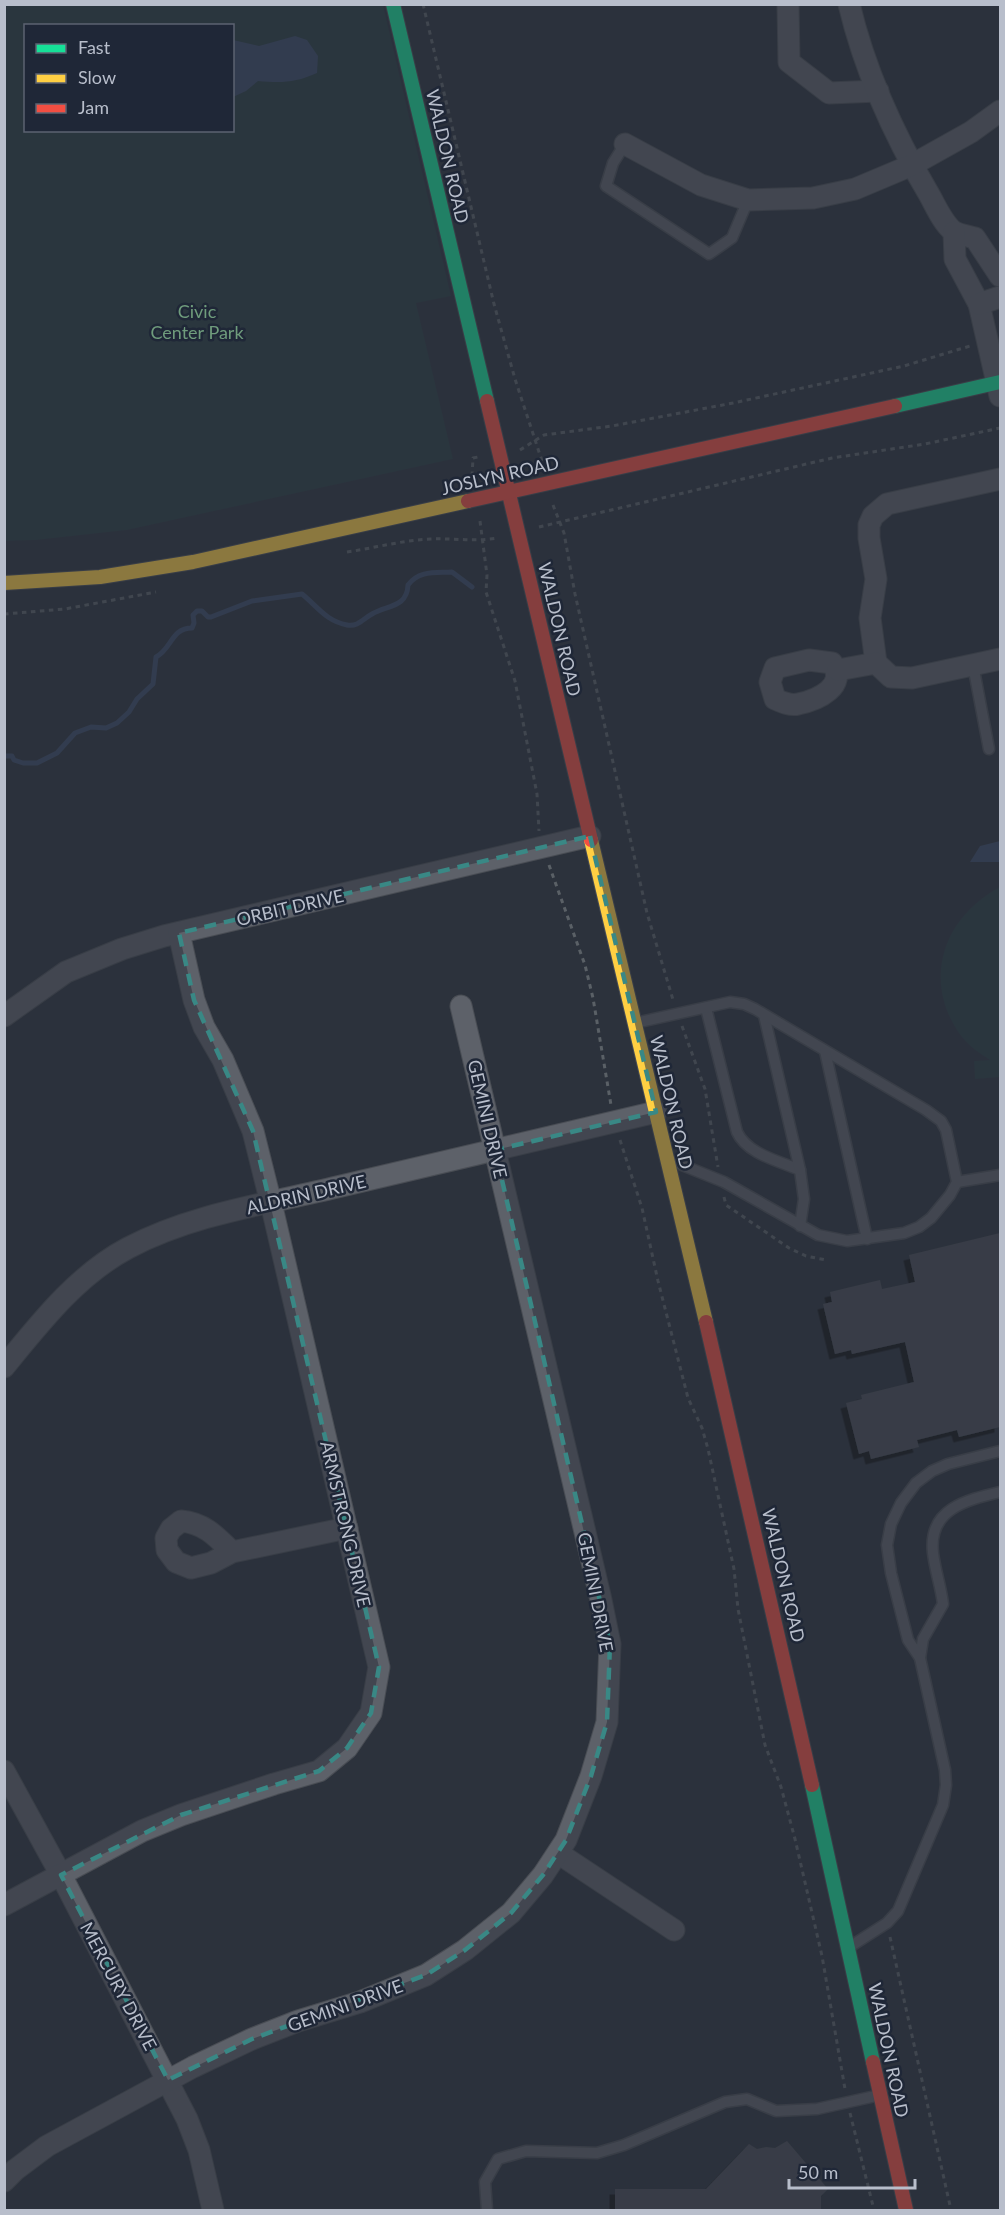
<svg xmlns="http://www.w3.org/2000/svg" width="1005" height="2215" viewBox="0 0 1005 2215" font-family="Lato,sans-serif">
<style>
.green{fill:#293c42;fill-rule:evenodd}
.water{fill:#3b4a66}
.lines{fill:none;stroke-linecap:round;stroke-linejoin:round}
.stream{stroke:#3b4a66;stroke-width:5}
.building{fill:#474b54;filter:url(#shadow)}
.lane-casing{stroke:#494d54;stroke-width:13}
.street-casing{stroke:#494d54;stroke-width:23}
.fast-casing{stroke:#494d54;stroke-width:16}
.slow-casing{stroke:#494d54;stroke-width:16}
.jam-casing{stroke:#494d54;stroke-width:16}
.path{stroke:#5a6066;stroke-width:3;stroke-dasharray:4.5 4.5;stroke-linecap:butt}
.lane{stroke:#5d6169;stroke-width:10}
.street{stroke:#5d6169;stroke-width:21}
.fast{stroke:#16e098;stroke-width:14}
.slow{stroke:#ffcf43;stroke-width:14}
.jam{stroke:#f24e42;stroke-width:14}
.marked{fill:none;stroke:#398885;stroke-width:4.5;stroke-dasharray:12 8;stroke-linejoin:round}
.labels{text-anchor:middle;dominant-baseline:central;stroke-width:5;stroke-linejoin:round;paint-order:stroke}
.street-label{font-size:18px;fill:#b8becb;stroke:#1f2737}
.park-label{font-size:18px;fill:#6f9c7c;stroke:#1f2737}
</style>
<defs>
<filter id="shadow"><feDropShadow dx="-5.5" dy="5.5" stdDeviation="0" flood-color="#0009"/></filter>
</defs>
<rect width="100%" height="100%" fill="#2c323c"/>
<g class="green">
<path d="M4,5h379l68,291 -35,7 37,156 -326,71 -91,10 -31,1zM26,26h206v104h-206z"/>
<path d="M1000,887v190l-25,2 -1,-18 16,-1c-11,-7 -21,-14 -29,-24 -40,-55 -18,-119 39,-149z"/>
</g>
<g class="water">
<path d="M295,36l12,4 11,16 -1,17c-22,10 -36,10 -59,8l-12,10 -13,6v-57l26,6z"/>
<path d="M1000,841v21h-30l10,-16z"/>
</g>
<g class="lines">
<path class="stream" d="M4,756h8l2,4 9,3h14l20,-10 18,-20 16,-6 15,1 11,-5 12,-11 8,-13 16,-15 3,-27c16,-8 15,-29 36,-29l2,-5 -1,-8 4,-4h5l6,6h3l41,-16 50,-7c16,13 24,27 45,31 11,2 16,-6 25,-11 15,-9 35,-6 36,-29 11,-15 28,-12 44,-13l20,15"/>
</g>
<g class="building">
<path d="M1000,1233v194l-41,10 -2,-7 -40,10 2,7 -48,12 -2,-8 -10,3 -13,-51 16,-4 -1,-4 53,-13 -9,-40 -53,12 -1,-4 -16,4 -12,-50 9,-2 -2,-10 50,-12 2,9 33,-7 -6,-27z"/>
<path d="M787,2141l41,48 -7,7v15h-206v-22h91l43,-45 8,5 9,-2 9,1z"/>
</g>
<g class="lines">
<g class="lane-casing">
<g id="lane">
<path d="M625,144l-12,19 -7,23 103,68 23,-16 16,-38"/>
<path d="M973,665l16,84"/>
<path d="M706,1008l31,124c10,22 42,29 63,38l4,29 -4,27"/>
<path d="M764,1015l36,155"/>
<path d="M635,1023l95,-21 14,2 11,5 171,101 15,11 5,9 11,52 -7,13 -19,23 -12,9 -15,6 -57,8 -29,-6 -94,-53 -52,-21"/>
<path d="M825,1051l42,188"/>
<path d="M957,1182l43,-7"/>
<path d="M920,1658l3,-19 20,-35c-2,-17 -8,-34 -10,-51 -5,-44 33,-53 67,-61"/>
<path d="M851,1946l36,-23 11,-12 45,-106 3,-20 -1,-15 -25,-112 -12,-18 -17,-67 -4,-28 4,-21 10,-21 15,-20 16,-12 16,-7 52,-13"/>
<path d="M487,2210l-2,-28 13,-23 28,-8 71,2 27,-8 101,-43 22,-3 29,12 41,-2 63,-14"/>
</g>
</g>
<g class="street-casing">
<g id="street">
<path d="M788,4l1,58 40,31 49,-2"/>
<path d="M849,4c16,68 46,133 81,192 6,11 13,27 23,35 6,4 16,5 22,7l25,38"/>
<path d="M625,144l76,41 47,15 65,-2 42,-9 57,-24 59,-33 29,-21"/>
<path d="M954,232l1,27 24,45 21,92"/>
<path d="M979,304l21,-7"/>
<path d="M809,660l23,3c16,23 -14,37 -34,41 -8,2 -16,-2 -23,-5l-5,-17 5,-14z"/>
<path d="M876,663l-6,-45 6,-39 -7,-41v-13l4,-9 14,-12 113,-25"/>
<path d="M838,670l38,-7 15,14 21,1 88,-19"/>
<path d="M4,1016l62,-44 56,-23 42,-13 426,-100"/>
<path d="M4,1367c36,-44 73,-92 124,-119 64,-34 139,-44 209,-61 107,-25 213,-50 319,-75"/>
<path d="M232,1552c-16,-16 -28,-29 -51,-31l-10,8 -5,9 1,12 9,12 15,6 20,-5 21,-11 115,-24"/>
<path d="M4,1771l57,104 126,244 12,31 14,60"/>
<path d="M558,1853l116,77"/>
<path d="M4,1905l138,-74 39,-16 93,-31 45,-13 28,-23 24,-35 8,-46 -108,-464 -18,-72 -30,-71 -19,-33 -10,-27 -15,-67"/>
<path d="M4,2181l11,-11 32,-24 146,-79 59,-28 46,-18 62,-19 66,-27 39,-25 46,-37 32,-38 23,-35 25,-64 16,-54 3,-78 -9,-44 -140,-594"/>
</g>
</g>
<g class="fast-casing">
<g id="fast">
<path d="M393,4l94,397"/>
<path d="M895,406l105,-24"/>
<path d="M812,1785l61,277"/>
</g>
</g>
<g class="slow-casing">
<g id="slow">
<path d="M4,583l96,-6 93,-15 275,-61"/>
<path d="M591,840l115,482"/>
</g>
</g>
<g class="jam-casing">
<g id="jam">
<path d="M487,401l104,439"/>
<path d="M468,501l427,-95"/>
<path d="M706,1322l106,463"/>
<path d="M873,2062l33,148"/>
</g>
</g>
<g class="path">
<path d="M423,4l71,300 21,75 27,82"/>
<path d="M520,450l24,-15 68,-9 121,-23 171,-37 66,-20"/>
<path d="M472,476l1,-18 5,-1"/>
<path d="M553,505l11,28 11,61 72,319 27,90"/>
<path d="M480,521l7,54 -1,17 29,89 22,113 2,37"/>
<path d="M539,527l293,-69 93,-14 75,-16"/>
<path d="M347,552c28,-4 56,-12 84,-13 23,-1 44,3 67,-1"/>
<path d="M4,614l61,-5 91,-17"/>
<path d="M549,865l36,100 8,33 18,107"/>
<path d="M682,1026l23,63 13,78"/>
<path d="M620,1140l22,68 16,73 30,117 14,30 6,21 26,120 4,40 27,136 16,42 14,52 27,117 23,133"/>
<path d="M724,1197l2,8 63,43 17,8 20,4"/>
<path d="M890,1937l61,273"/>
<path d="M850,2113l24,97"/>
</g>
<use href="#lane" class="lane"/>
<use href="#street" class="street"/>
<use href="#fast" class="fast"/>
<use href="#slow" class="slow"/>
<use href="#jam" class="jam"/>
</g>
<path d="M0 0H1005V2215H0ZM590,836l66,276 -161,38 115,494 -3,78 -16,54 -25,64 -23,35 -32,38 -46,37 -39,25 -174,64 -84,41 -107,-205 120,-60 138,-44 28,-23 24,-35 8,-46 -126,-536 -59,-131 -15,-67z" fill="#2c323c" fill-opacity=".55" fill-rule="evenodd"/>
<path class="marked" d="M590,836l66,276 -161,38 115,494 -3,78 -16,54 -25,64 -23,35 -32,38 -46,37 -39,25 -174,64 -84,41 -107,-205 120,-60 138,-44 28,-23 24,-35 8,-46 -126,-536 -59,-131 -15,-67z"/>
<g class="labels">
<g class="street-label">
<text transform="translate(448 156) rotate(77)">WALDON ROAD</text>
<text transform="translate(500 475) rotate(-13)">JOSLYN ROAD</text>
<text transform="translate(560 629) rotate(77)">WALDON ROAD</text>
<text transform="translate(290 907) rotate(-13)">ORBIT DRIVE</text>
<text transform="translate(672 1102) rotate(77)">WALDON ROAD</text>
<text transform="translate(488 1119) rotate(77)">GEMINI DRIVE</text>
<text transform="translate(306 1194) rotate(-13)">ALDRIN DRIVE</text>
<text transform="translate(346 1524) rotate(77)">ARMSTRONG DRIVE</text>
<text transform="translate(784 1575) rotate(77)">WALDON ROAD</text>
<text transform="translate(596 1592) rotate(79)">GEMINI DRIVE</text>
<text transform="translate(119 1986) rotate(62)">MERCURY DRIVE</text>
<text transform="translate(345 2005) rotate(-20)">GEMINI DRIVE</text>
<text transform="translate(889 2050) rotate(78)">WALDON ROAD</text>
</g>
<g class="park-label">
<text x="197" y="311">Civic<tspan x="197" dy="21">Center Park</tspan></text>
</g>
</g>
<rect width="1005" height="2215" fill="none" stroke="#b8becb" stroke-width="12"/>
<rect x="24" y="24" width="210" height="108" fill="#1f2737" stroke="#5c6372" stroke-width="1.5"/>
<rect x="36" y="44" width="30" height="9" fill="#16e098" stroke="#5c6372" stroke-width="1.5"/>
<text x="78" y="54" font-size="18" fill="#b8becb">Fast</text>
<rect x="36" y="74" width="30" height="9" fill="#ffcf43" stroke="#5c6372" stroke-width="1.5"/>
<text x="78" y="84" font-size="18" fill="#b8becb">Slow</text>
<rect x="36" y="104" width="30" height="9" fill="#f24e42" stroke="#5c6372" stroke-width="1.5"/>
<text x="78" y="114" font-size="18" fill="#b8becb">Jam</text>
<path d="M789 2179v9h126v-9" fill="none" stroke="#b8becb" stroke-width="3"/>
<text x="798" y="2179" font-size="18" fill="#b8becb" stroke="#1f2737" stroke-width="4.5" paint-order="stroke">50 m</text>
</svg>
